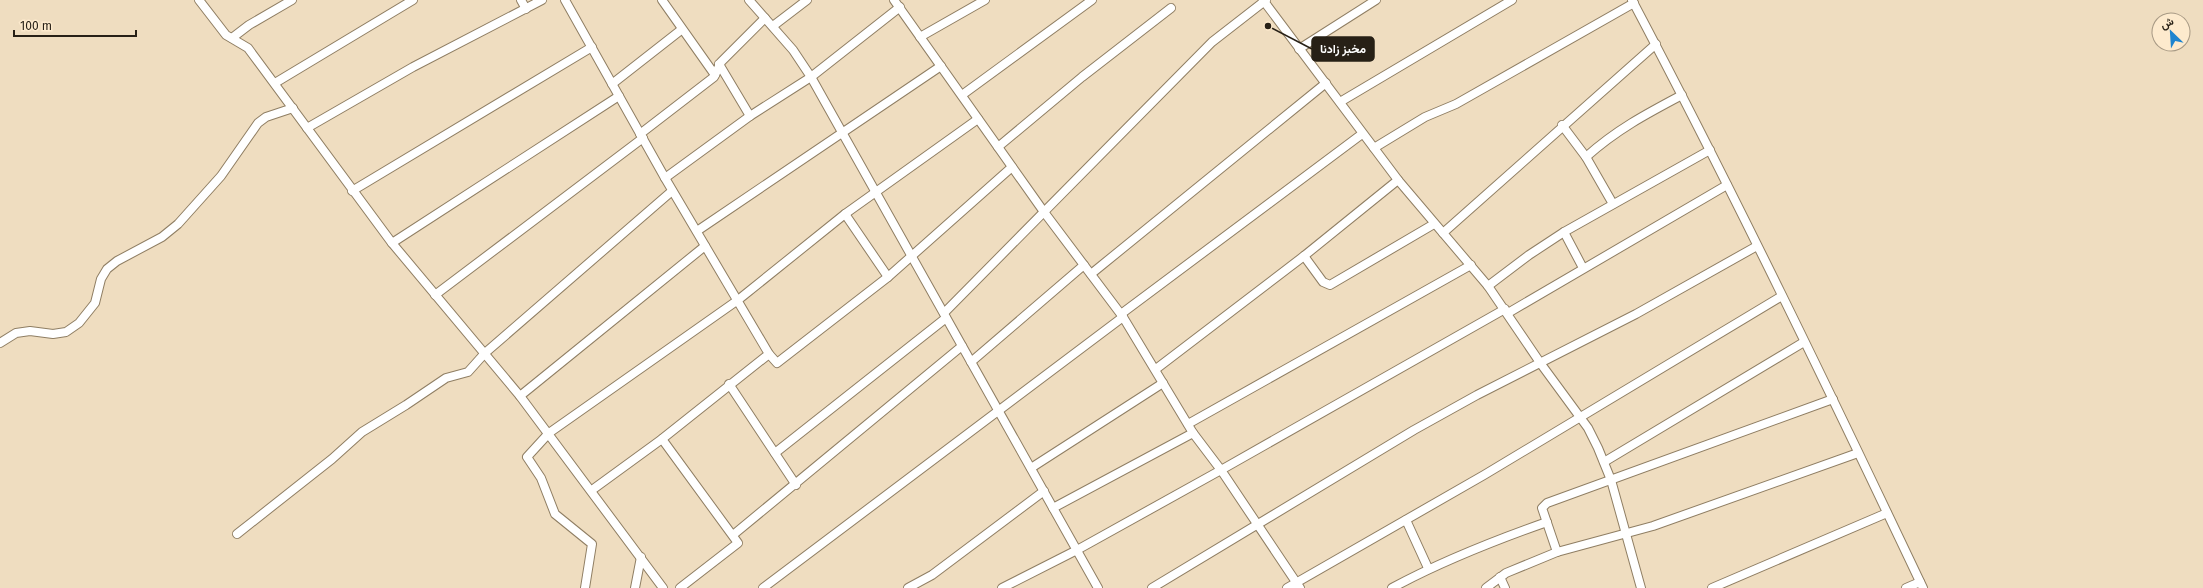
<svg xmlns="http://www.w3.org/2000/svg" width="2203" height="588" viewBox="0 0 2203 588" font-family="'Fira Sans',Vazirmatn,sans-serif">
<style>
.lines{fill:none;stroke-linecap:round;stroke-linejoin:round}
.street-casing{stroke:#8f7e63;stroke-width:10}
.street{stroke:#fff;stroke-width:8}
.leader{fill:none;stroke:#272016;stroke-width:1.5}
.callout-dot{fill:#272016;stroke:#fdeacd;stroke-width:1.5}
.callout{fill:#272016;stroke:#272016;stroke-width:1.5}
.callout-label{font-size:12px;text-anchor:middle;font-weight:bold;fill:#fff}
</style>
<rect width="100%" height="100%" fill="#efddc0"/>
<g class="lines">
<g class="street-casing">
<g id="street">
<path d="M199,0l27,35 22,13 144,195 128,153 143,192"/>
<path d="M521,0l5,9"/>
<path d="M565,0l100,178 104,176 8,9 111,-86 124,-110"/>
<path d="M662,0l53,75"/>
<path d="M749,0l44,50 18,27 287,511"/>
<path d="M894,0l150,212 79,105 70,116 28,37 79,118"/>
<path d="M1263,0l135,180 90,106 53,78 47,64 10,20 13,32 30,108"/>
<path d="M1632,0c102,193 197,390 291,588"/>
<path d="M773,26l34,-26"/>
<path d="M920,37l65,-37"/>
<path d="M232,38l17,-13 43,-25"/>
<path d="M1299,49l77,-49"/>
<path d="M719,64l31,52"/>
<path d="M275,83l138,-83"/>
<path d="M612,84l69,-54"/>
<path d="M962,95l130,-95"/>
<path d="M1340,102l172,-102"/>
<path d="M1562,125l24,32 27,47"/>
<path d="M307,128l106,-61 129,-67"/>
<path d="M640,134l74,-57 7,-15 44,-44"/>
<path d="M998,147l84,-70 89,-69"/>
<path d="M1374,148l51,-31 31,-13 178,-101"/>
<path d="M1586,157c30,-27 60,-43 96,-62"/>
<path d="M665,178l85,-62 61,-39 89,-70"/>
<path d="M352,191l240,-144"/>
<path d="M845,214l43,63"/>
<path d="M697,231l244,-165"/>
<path d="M1564,232l19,36"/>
<path d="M1443,233l213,-189"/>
<path d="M392,243l227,-147"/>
<path d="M1304,256l19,26 7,3 104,-61"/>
<path d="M1091,274l235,-191"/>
<path d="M1488,286l41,-31 35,-23 146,-82"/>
<path d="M435,295l208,-157"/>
<path d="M944,313l268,-271 54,-42"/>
<path d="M1508,313l219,-128"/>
<path d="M1121,314l241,-180"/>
<path d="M0,343l16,-10 14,-2 23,3 13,-2 13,-9 16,-20 6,-24 6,-10 10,-8 45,-24 16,-13 43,-48 37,-53 8,-6 27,-9"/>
<path d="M971,362l113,-97"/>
<path d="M1156,369l148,-113 94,-76"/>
<path d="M729,384l67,101"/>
<path d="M520,396l185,-150"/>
<path d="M1188,424l283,-159"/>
<path d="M662,439l76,104 -58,45"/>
<path d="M775,453l171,-135"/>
<path d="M1604,462l200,-120"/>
<path d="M1031,468l132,-85"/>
<path d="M592,490l70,-51 107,-85"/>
<path d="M1053,508l140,-75"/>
<path d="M1406,520l22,48"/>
<path d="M237,534l95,-75 30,-27 44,-27 40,-27 22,-6 17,-19 187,-162"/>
<path d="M733,535l229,-189"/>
<path d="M1557,552l-15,-44 5,-5 286,-104"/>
<path d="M1500,577l5,11"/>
<path d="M585,588l7,-44 -37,-30 -14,-36 -14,-21 22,-24 189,-133 107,-86 133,-95"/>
<path d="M635,588l6,-31"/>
<path d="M763,588l360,-271"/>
<path d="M908,588l24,-13 112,-84"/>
<path d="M1002,588l75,-38 144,-80 284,-161"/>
<path d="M1152,588l262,-158 63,-35 159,-81 121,-68"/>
<path d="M1287,588l197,-113 298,-179"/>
<path d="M1392,588c50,-27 101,-47 155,-66"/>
<path d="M1486,588l20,-15 51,-21 96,-26 205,-73"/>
<path d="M1712,588l175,-75"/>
<path d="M1906,588l14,-6"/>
</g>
</g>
<use href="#street" class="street"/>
</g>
<path class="leader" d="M1268 26L1312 49"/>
<circle class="callout-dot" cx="1268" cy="26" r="4"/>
<rect class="callout" x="1312" y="37" width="62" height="24" rx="4"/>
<g class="callout-label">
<text x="1343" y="53">مخبز زادنا</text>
</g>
<g transform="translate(2171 32) rotate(335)"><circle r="19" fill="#fdeacd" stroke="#a79984"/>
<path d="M0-3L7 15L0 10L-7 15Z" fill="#1e84cf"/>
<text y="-6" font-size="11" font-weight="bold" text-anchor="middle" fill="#272016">ش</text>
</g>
<path d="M14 30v6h122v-6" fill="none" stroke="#272016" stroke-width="2"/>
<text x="20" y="30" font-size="12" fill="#272016" stroke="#fdeacd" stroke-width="3" paint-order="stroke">100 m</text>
</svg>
